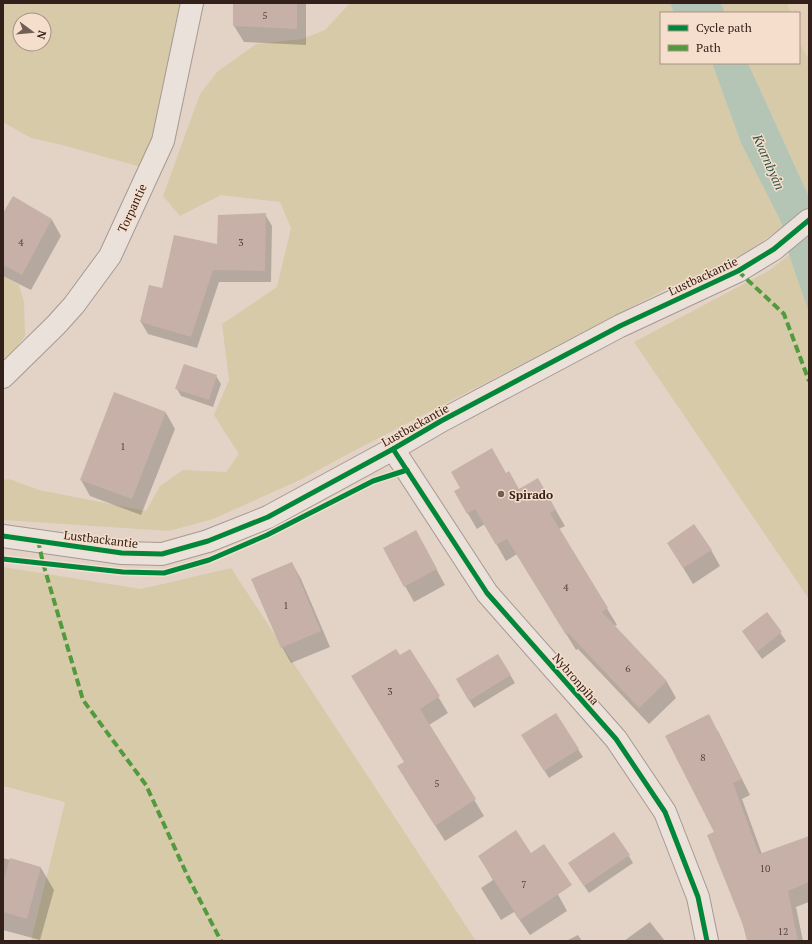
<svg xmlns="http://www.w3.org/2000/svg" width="812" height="944" viewBox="0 0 812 944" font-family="'PT Serif',serif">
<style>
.farmland{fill:#e3ceb6}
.green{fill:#d6caa9;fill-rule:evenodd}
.water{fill:#b4c5b5}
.shadow{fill:#0003}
.building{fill:#c6b0a8}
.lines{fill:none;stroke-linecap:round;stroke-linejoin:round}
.minor-casing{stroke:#a79991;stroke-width:24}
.minor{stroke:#eae1da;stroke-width:22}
.quiet{stroke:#519a3e;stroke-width:4;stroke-dasharray:8 4;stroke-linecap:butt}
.cycleway-casing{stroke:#f5decb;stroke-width:8}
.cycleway{stroke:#00873e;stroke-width:5}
.poi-dot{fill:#715f57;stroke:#f5decb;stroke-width:1.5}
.labels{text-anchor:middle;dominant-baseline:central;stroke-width:3;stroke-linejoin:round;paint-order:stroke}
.number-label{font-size:10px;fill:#58443e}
.street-label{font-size:12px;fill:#34201b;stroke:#f5decb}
.poi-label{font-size:12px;font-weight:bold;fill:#34201b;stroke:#f5decb;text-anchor:start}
.water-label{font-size:13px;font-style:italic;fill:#2a5446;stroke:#f5decb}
</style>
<rect width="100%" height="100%" fill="#e3d3c7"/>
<path class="farmland" d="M787,3h22v56l-10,-16v-30h-8z"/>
<g class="green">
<path d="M3,3h182l-19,97 -25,67 -79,-22 -31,-7 -28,-16zM20,20h24v24h-24z"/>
<path d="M350,3h320l4,10h-13v50h51l29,80 40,79 1,6 -40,27 -74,33 -320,166 -46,25 -89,40 -44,12 -166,-11v-40l6,-1 30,11 107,21 14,-25 23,-16 43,2 13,-18 -25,-39 15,-35 -7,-56 55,-37 14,-59 -11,-26 -59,-7 -41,21 -17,-20 37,-102 17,-22 39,-28 46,-5 23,-9z"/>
<path d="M721,3h66l4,10h-66z"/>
<path d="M799,43l10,16v138l-61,-134h51z"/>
<path d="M789,255l20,58v286l-175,-257 136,-72z"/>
<path d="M3,276l16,9 5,17 1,34 -22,29z"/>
<path d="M3,567l138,22 90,-21 245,373h-445l34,-139 -62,-16z"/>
</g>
<g class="water">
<path d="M670,3h51l4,10h-51z"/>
<path d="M712,63h36l61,134v116l-20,-58 -8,-33 -40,-79z"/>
</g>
<g class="shadow">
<path d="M234,3h72v42l-62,-3 -10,-16z"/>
<path d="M13,197l39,23 9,16 -30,54 -28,-14v-61z"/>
<path d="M265,214l7,12 -1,56h-52l-22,66 -49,-14 -7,-12 22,-32 55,-44z"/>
<path d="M216,376l5,8 -8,23 -32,-11 -4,-7z"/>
<path d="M166,413l9,16 -34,86 -51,-19 -9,-16z"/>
<path d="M505,474l14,17 19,-11 27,46 -6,3 58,96 -3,1 53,56 9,16 -27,26 -71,-75 -2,1 -59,-96 -11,7 -21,-37 -8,5 -22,-37z"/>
<path d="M668,543l43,7 9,16 -27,18z"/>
<path d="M425,548l20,37 -31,17 -9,-16z"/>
<path d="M292,563l9,16 29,68 -39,16 -9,-16z"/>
<path d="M767,614l19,27 -24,18 -19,-27z"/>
<path d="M410,650l38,63 -19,12 55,91 -39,25 -37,-58 -3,-20 -6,-107z"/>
<path d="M498,655l17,28 -41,25 -17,-28z"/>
<path d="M718,731l32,64 -8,4 20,55 47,-17v65l-13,5 7,34h-55l-33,-108z"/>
<path d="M527,743l51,6 5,8 -34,21z"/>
<path d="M479,856l75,31 13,24 -37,24 -16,-23 -13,8 -20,-32 12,-8z"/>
<path d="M629,856l4,7 -44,30 -15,-22z"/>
<path d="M3,858l38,10 13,22 -14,50 -37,-10z"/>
<path d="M650,922l15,19h-41z"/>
<path d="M578,935l4,6h-16z"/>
</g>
<g class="building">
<path d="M233,3h64v26l-64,-3z"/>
<path d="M13,196l39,23 -30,56 -19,-10v-52z"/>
<path d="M266,213l-1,58 -52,-1 -22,67 -51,-15 9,-37 13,3 12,-53 43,9 1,-29z"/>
<path d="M184,364l33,11 -8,25 -34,-11z"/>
<path d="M114,392l52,20 -34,87 -52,-19z"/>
<path d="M492,448l14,25 3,-2 10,18 19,-11 18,32 -6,3 58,95 -6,4 65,69 -28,27 -71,-75 -2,2 -59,-96 -11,6 -21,-36 -8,5 -13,-23 6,-3 -9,-16z"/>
<path d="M694,524l18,26 -29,18 -16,-25z"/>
<path d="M416,530l21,39 -33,18 -21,-39z"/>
<path d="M292,562l29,69 -40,17 -30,-69z"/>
<path d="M767,612l15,20 -25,20 -15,-21z"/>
<path d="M396,649l4,6 10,-6 30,47 -20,13 56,90 -41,27 -38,-60 7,-4 -53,-86z"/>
<path d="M498,654l13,21 -42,26 -13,-22z"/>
<path d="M556,713l23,36 -35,22 -23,-36z"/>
<path d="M709,714l33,65 -9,4 26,71 50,-18v46l-21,9 10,50h-51l-4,-16 -36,-90 7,-3 -49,-96z"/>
<path d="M516,830l15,23 13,-9 28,41 -52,35 -42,-64z"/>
<path d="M614,832l16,23 -46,31 -16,-23z"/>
<path d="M10,858l31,9 -14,52 -24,-7v-30z"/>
</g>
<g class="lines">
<g class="minor-casing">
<g id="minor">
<path d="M3,377l53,-52 18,-20 36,-49 53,-115 29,-138"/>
<path d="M393,449l94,144 129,146 49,73 33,85 9,44"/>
<path d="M3,536l119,17 40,1 46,-13 60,-24 125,-68 48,-28 179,-95 118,-55 36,-22 35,-29"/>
</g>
</g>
<use href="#minor" class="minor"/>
<g class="quiet">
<path d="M738,271l46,43 25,67"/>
<path d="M38,540l5,23 40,137 63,85 42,92 33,64"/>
</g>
<g class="cycleway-casing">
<g id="cycleway">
<path d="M393,449l94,144 129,146 49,73 33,85 9,44"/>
<path d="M3,536l119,17 40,1 46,-13 60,-24 125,-68 48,-28 179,-95 118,-55 36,-22 35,-29"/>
<path d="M3,559l120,13 41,1 45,-13 58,-25 106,-54 34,-11"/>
</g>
</g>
<use href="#cycleway" class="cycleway"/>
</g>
<circle class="poi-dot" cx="501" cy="494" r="4"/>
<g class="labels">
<g class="number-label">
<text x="265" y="15">5</text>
<text x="21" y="242">4</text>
<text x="241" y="242">3</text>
<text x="123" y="446">1</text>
<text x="566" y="587">4</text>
<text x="286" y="605">1</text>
<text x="628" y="668">6</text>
<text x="390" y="691">3</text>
<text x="703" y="757">8</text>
<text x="437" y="783">5</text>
<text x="765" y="868">10</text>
<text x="524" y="884">7</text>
<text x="783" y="931">12</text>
</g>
<g class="street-label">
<text transform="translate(132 208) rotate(-65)">Torpantie</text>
<text transform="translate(703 276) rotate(-25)">Lustbackantie</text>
<text transform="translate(415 425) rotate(-29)">Lustbackantie</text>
<text transform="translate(101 539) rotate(7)">Lustbackantie</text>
<text transform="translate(576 679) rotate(49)">Nybronpiha</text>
</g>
<g class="poi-label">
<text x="509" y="494">Spirado</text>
</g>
<g class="water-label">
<text transform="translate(769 162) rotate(66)">Kvarnbyån</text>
</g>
</g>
<rect width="812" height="944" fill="none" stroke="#34201b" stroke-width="8"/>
<rect x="660" y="12" width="140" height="52" fill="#f5decb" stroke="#a89285"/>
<rect x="668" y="25" width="20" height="6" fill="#00873e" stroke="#a89285"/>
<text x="696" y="32" font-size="12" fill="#34201b">Cycle path</text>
<rect x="668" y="45" width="20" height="6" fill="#519a3e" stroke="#a89285"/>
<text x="696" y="52" font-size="12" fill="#34201b">Path</text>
<g transform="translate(32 32) rotate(106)"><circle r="19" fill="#f5decb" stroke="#a89285"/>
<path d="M0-3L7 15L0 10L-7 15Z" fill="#715f57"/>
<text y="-6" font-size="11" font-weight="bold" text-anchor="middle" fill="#34201b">N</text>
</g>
</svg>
